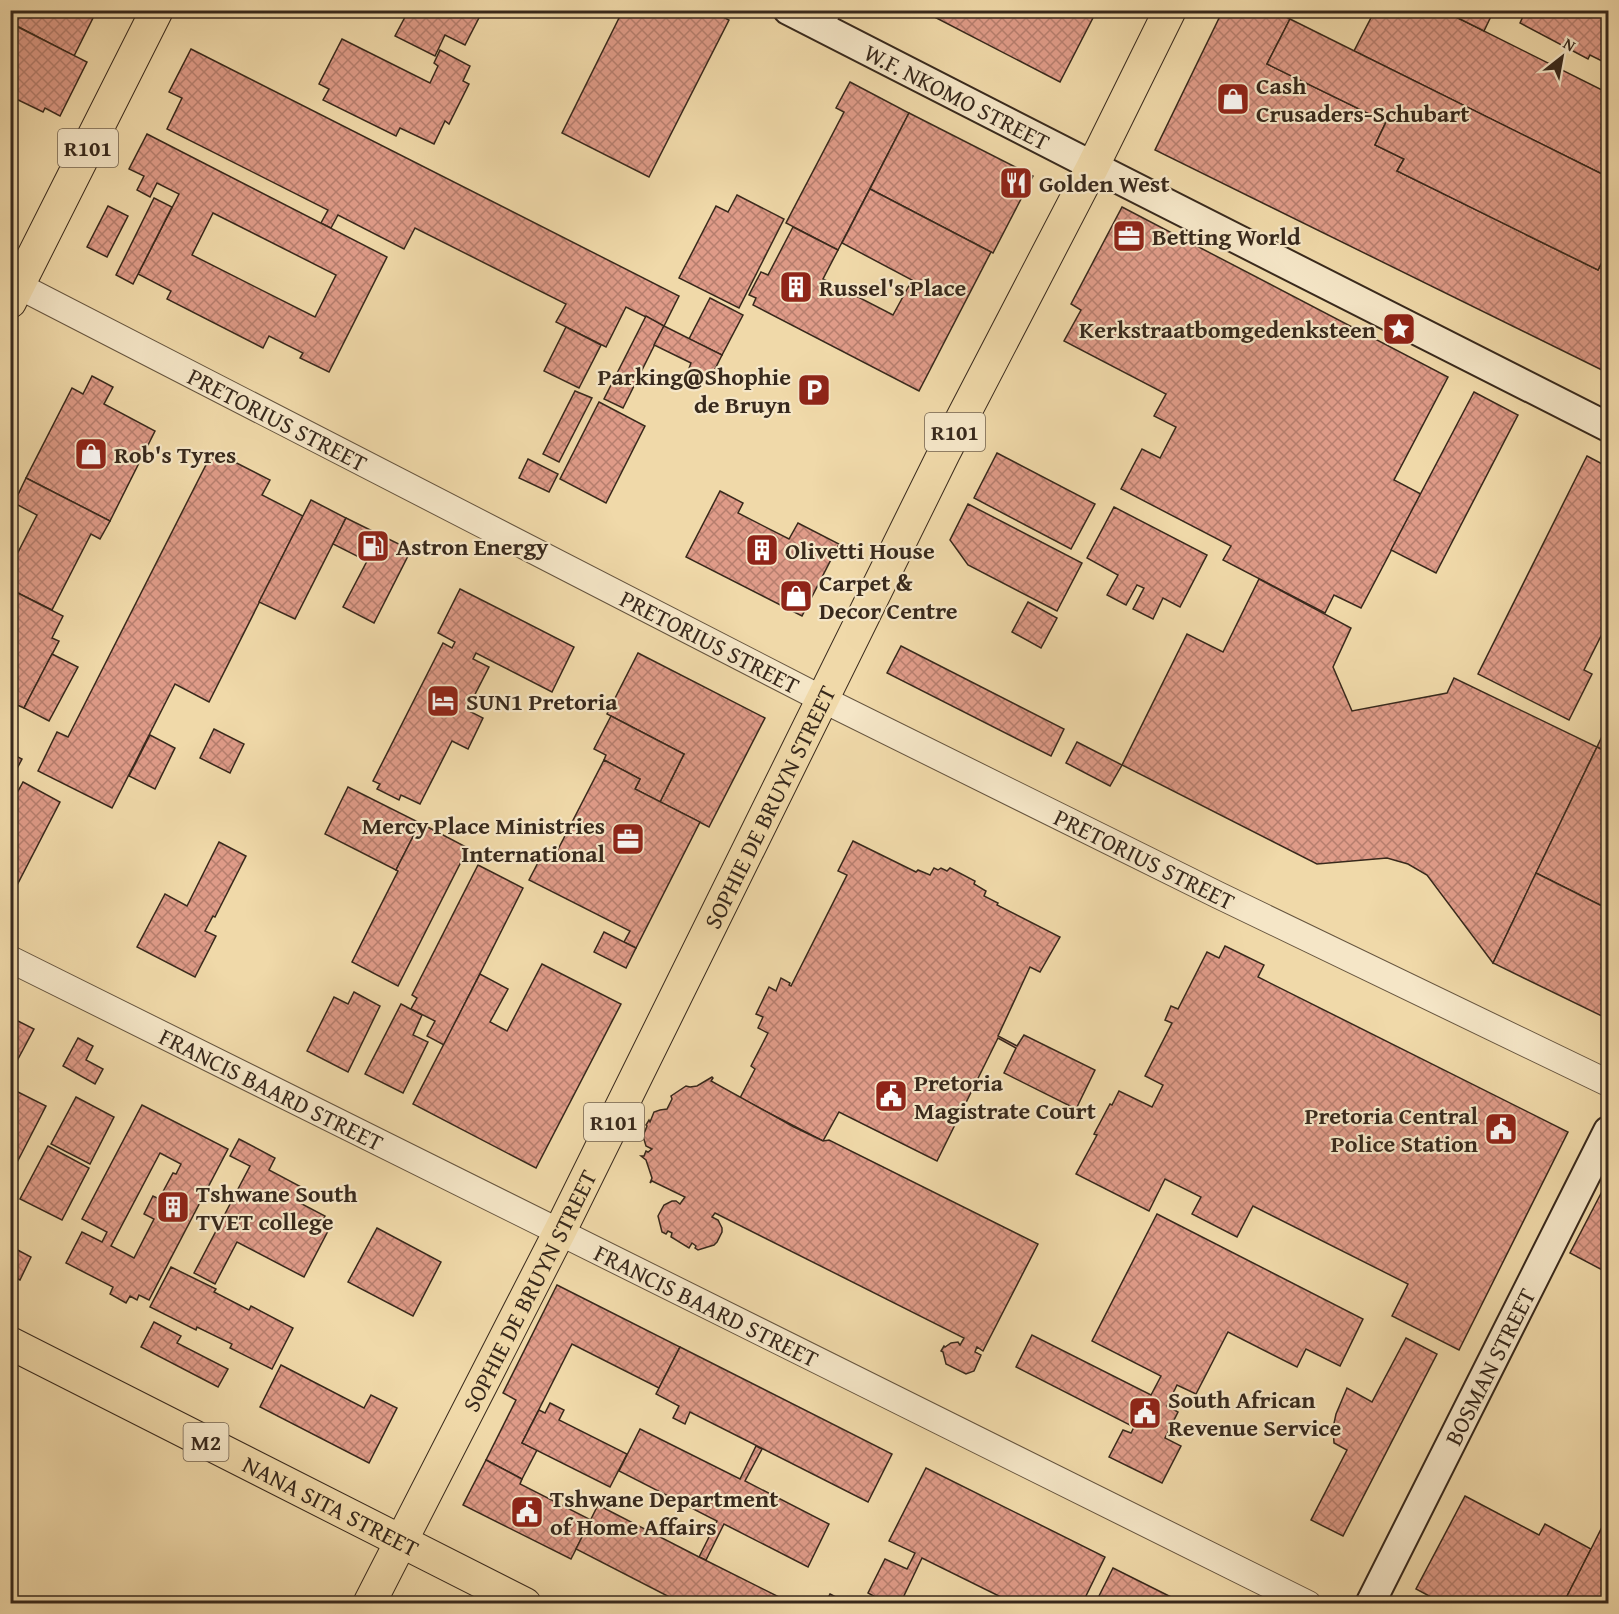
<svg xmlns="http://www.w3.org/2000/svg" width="1619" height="1614" viewBox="0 0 1619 1614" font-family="'Gentium Book Plus',serif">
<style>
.building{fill:url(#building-cross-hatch);stroke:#38291c;stroke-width:1.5;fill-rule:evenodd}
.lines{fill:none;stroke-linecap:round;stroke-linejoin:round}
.minor-casing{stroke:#66553f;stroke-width:22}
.tertiary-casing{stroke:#66553f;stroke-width:28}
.secondary-casing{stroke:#38291c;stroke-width:32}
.primary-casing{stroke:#38291c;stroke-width:34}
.minor{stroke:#f5e6c7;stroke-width:20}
.tertiary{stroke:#f5e6c7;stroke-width:26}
.secondary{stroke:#f5e6c7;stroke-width:28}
.primary{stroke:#f0d9a9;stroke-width:32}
.labels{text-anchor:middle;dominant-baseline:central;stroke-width:4.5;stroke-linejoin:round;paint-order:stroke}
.shield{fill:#f5e6c7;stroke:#71624f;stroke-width:1.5}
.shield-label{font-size:22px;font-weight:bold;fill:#38291c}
.poi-label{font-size:24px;font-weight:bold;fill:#38291c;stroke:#f5e6c7;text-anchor:start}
.street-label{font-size:24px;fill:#38291c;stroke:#f5e6c7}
</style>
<defs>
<pattern id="building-cross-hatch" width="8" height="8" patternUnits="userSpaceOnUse" patternTransform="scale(1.5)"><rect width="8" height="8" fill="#df9b88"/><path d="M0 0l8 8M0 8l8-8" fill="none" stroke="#b67e6e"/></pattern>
</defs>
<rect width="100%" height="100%" fill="#f0d9a9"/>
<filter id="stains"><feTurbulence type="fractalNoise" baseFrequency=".00333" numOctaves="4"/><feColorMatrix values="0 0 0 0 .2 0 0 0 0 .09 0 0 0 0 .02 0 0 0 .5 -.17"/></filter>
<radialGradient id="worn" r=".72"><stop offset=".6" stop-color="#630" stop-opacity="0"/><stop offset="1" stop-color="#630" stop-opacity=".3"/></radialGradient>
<g class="building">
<path d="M22,10h75l-23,46 -59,-31z"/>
<path d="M393,10h90l-18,35 -20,-10 -10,21 -40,-20 10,-19z"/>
<path d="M623,10h87l19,10 -80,157 -87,-44z"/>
<path d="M921,10h176l-37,72z"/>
<path d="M1223,10h49l18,9 -23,45 119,58 -11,23 29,14 -7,12 201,99 10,-20v123l-453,-223z"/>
<path d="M1375,10h67l166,83v84l-254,-126z"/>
<path d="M1442,10h52l-10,21z"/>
<path d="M1526,10h67l15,8v46l-18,-9 -2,4 -68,-36z"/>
<path d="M1290,19l318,158v73l-10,20 -201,-99 7,-12 -29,-14 11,-23 -119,-58z"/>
<path d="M10,23l77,39 -27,54 -15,-8 -2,4 -33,-16z"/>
<path d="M342,39l88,44 8,-17 -4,-3 6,-13 30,16 -7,15 6,3 -20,40 -4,-3 -11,23 -34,-16 -4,8 -73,-36 6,-11 -10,-5z"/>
<path d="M191,49l488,247 -15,30 -38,-19 -20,40 -50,-25 10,-18 -151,-76 -11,21 -66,-34 -7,13 -10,-5 7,-13 -161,-81 15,-31 -13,-6z"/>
<path d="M850,82l59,31 -71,137 -52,-27 58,-111 -8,-4z"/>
<path d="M909,113l124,63 -40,77 -123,-64z"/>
<path d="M147,134l240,123 -58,115 -29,-14 3,-5 -34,-17 -6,12 -96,-49 4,-8 -33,-17 41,-80 -22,-11 -7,14 -13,-7 7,-14 -15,-7zM213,213l123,62 -21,42 -123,-62z"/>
<path d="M870,189l121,63 -72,139 -166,-86 3,-7 -7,-3 12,-23 7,3 25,-48 45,23 -15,29 70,36 19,-35 -70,-37z"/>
<path d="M737,195l47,24 -45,89 -60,-30 37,-72 12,6z"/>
<path d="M154,198l18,9 -39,77 -17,-9z"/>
<path d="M108,206l20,10 -21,41 -20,-10z"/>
<path d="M1122,207l326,170 -54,103 27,14 -60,114 -27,-13 -9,18 -102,-53 8,-14 -110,-57 21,-40 18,9 16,-31 -22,-11 12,-22 -102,-53 17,-31 -10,-6z"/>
<path d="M710,298l33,17 -21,40 -33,-16z"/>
<path d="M646,316l18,10 -41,82 -19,-9z"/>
<path d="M664,326l58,29 -13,26 -21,-10 3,-8 -37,-18z"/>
<path d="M566,327l35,18 -22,43 -35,-17z"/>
<path d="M92,376l21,11 -9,17 51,27 -45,90 -84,-43 46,-90 11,6z"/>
<path d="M575,391l17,7 -33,64 -16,-8z"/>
<path d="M1474,392l44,23 -82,158 -45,-23z"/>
<path d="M599,402l46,24 -39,77 -46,-24z"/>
<path d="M213,451l57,29 -8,15 41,21 -94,186 -34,-18 -63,124 -74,-37 19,-39 11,5z"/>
<path d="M997,453l98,51 -24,45 -97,-51z"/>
<path d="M1587,456l21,11v155l-24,48 8,4 -23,46 -91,-46z"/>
<path d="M528,459l30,15 -9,18 -30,-14z"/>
<path d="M26,478l84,43 -10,18 -9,-5 -39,76 -42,-21v-21l27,-53 -23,-12z"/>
<path d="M720,491l23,12 -5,10 51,26 9,-16 41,21 -37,72 -116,-59z"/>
<path d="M311,500l35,18 -51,101 -36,-17z"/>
<path d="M968,504l114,59 -25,48 -89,-46 -18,-25z"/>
<path d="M1114,507l93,48 -27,52 -17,-9 -10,21 -20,-10 11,-21 -7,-3 -11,20 -19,-10 11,-20 -31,-17z"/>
<path d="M346,518l65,32 -37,73 -31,-16 24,-46 -34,-17z"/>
<path d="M1259,579l92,49 -18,39 19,44 95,-18 7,-15 143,69 -104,216 -66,-88 -19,-11 -21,-6 -70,6 -195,-99 65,-131 36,18z"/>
<path d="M10,589l53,27 -11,22 7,3 -35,67 -9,-4 -5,8z"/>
<path d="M460,589l114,58 -22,45 -76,-39 -3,6 16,8 -22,43 16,8 -15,31 -16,-8 -32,63 -19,-9 -2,5 -22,-11 3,-5 -7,-3 70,-138 9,5 3,-6 -17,-9z"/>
<path d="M1028,602l29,16 -16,30 -29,-16z"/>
<path d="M901,646l163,83 -13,27 -164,-83z"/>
<path d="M638,653l127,65 -56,109 -49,-25 24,-48 -77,-40z"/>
<path d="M52,654l26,13 -29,54 -25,-13z"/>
<path d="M611,716l73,38 -24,48 -25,-13 5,-10 -36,-19 2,-5 -12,-6z"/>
<path d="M1608,724v23l-2,5 -9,-5z"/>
<path d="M214,729l30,15 -14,29 -30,-15z"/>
<path d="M150,735l25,13 -20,41 -26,-13z"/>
<path d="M1077,742l45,23 -12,21 -44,-23z"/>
<path d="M1597,747l11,6v156l-72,-36z"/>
<path d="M10,753l12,6 -12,23z"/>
<path d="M604,760l36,19 -5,10 65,33 -64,126 -12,-6 6,-11 -101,-51 13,-25 10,6z"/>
<path d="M23,782l37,20 -45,87 -5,-2v-81z"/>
<path d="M348,787l72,36 -24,47 -71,-36z"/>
<path d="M420,823l48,25 -70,138 -46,-24 46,-91 -2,-1z"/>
<path d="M853,841l63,31 2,-2 12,5 4,-7 4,2 3,-2 6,3 3,-3 25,13 -1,3 12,7 -2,5 14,7 -1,2 63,32 -20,35 -10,-5 -32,69 19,10 7,-11 71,35 -19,39 -72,-36 12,-25 -18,-10 -61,123 -98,-49 -16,29 -83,-43 15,-29 -4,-3 17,-33 -10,-5 5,-11 -7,-3 13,-27 7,4 5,-13 9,5 -1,2 2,1 56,-111 -9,-4z"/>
<path d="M219,842l27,14 -31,61 -2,-1 -8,15 11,5 -21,41 -58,-30 28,-53 22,12z"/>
<path d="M478,865l45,23 -79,157 -17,-9 8,-15 -24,-12 6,-11 -5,-3z"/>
<path d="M1536,873l72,36v110l-115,-56z"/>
<path d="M604,932l32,16 -10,20 -32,-16z"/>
<path d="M1225,946l39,19 -6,12 310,155 -109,218 -67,-34 16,-32 -155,-78 -16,31 -45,-23 9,-17 -36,-18 -16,32 -73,-37 21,-39 -3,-1 16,-30 2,1 7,-14 33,16 11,-22 -18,-9 27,-53 -7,-3 6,-14 7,3 29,-57 12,6z"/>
<path d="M542,964l79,40 -85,164 -123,-64 67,-130 28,15 -18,33 17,9z"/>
<path d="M354,992l26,14 -32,66 -41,-21 27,-54 14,7z"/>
<path d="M401,1004l21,11 -9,20 15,7 -25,51 -38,-19z"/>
<path d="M10,1017l24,12 -24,45z"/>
<path d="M78,1038l15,8 -7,14 17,9 -8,15 -32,-18z"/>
<path d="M712,1077l1,1 -2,3 83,46 29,14 6,-1 209,104 -55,107 -6,-4 -2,5 6,3 -7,16 -8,3 -20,-10 -3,-12 -2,-1 3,-5 1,1 6,-4 7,-1 2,3 4,-7 -249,-125 -3,4 6,3 4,8v4l-5,10 -3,3 -16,5 -3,-2 1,-2 -4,-3 -3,5 -18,-11 1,-4 -4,-2 -2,3 -4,-2 -4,-16 6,-11 8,-4h4l4,3 5,-7 -33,-16 -2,2 2,-5 -6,-18 -5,-4h3l2,-5 2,1 4,-3 -6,-3 -3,-10 4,-10 -1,-1 3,-5 1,2 4,-10 6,-2 7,-1 5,-10 -1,-3 15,-10 4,1 7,-1z"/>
<path d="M10,1088l36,18 -36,70z"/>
<path d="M76,1097l38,20 -24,47 -39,-20z"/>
<path d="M142,1105l86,44 -79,151 -10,-5 -2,5 -7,-4 -4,7 -16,-9 3,-7 -47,-24 16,-31 20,10 5,-10 -25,-13zM160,1153l21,11 -5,10 -3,-1 -14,26 -6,-3 -9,18 10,5 -20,39 -23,-12z"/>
<path d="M239,1139l36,19 -6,12 36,19 -7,13 27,14 -5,10 8,5 -24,46 -67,-35 -22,42 -21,-11 56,-107 -20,-10z"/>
<path d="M48,1146l41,22 -27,52 -42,-21z"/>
<path d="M1608,1180v93l-38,-20z"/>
<path d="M1157,1214l206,105 -23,47 -34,-17 -9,18 -69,-35 -32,62 -19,-9 -10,21 11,6 -13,26 16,8 -19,37 -53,-26 14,-27 8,3 3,-6 -118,-60 16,-32 119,60 10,-19 -69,-35z"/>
<path d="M377,1228l64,34 -28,54 -65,-34z"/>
<path d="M10,1246l21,11 -11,23 -10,-5z"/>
<path d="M171,1267l45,22 -2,3 35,18 2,-4 42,22 -21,41 -42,-21 2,-4 -35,-17 -1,3 -46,-23z"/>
<path d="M557,1285l123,62 -21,41 -87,-44 -50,99 15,7 -15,29 -36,-19 30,-60 -13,-7z"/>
<path d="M154,1322l27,14 -4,7 51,26 -10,18 -77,-40z"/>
<path d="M1406,1338l31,16 -94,182 -32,-16 36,-70 -13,-7 -1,-15 3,-14 11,-26 25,14z"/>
<path d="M680,1347l212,107 -24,48 -178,-90 -5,12 -12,-6 6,-12 -23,-12z"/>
<path d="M281,1365l83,43 7,-13 26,13 -28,55 -109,-56z"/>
<path d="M550,1403l14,7 -5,10 68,34 -17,33 -88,-44 17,-33 6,3z"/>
<path d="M640,1429l100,50 16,-33 6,3 -17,32 84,43 -21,43 -84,-43 -18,36 -7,-3 18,-36 -98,-50z"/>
<path d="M486,1460l36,19 -2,5 71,36 -20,39 -108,-54z"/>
<path d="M926,1468l179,89 -23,47h-67l-93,-46 -22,46h-12l-20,-11 17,-34 22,10 8,-16 -26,-12z"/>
<path d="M1465,1496l74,39 6,-11 46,25 -28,55h-119l-28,-15z"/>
<path d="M598,1505l101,52 92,46 -108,1 -107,-55z"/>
<path d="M1608,1515v89h-45l28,-55z"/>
<path d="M1113,1568l66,33 -1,3h-83z"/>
<path d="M830,1594l19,10h-24z"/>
</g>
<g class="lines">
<g class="minor-casing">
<path id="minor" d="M822,28l9,-18"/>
</g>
<g class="tertiary-casing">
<g id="tertiary">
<path id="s1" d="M19,286l803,413 396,196 390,188"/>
<path id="s2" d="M10,959l1298,645"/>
</g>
</g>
<g class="secondary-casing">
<g id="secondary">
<path id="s3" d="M788,10l305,156 515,261"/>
<path id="s4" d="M1370,1604l238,-473"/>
</g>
</g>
<g class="primary-casing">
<g id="primary">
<path d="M10,302l147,-292"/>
<path id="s5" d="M10,1343l515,261"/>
<path id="s6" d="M369,1604l191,-373 384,-778 149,-287 77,-156"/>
</g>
</g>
<use href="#minor" class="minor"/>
<use href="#tertiary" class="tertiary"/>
<use href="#secondary" class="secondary"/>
<use href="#primary" class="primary"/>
</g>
<defs>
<g id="shop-square" transform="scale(1.725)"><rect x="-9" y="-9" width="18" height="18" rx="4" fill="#8f2418" stroke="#f5e6c7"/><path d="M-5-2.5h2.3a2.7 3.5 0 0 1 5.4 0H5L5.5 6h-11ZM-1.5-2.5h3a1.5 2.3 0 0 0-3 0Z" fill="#fff"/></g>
<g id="restaurant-square" transform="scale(1.725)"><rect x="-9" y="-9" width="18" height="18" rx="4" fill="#8f2418" stroke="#f5e6c7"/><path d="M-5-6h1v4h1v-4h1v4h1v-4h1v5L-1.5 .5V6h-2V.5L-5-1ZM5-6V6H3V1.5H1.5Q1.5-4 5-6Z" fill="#fff"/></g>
<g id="office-square" transform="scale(1.725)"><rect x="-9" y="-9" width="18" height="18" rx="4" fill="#8f2418" stroke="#f5e6c7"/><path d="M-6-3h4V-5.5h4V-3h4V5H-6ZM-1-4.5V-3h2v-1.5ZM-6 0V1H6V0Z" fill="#fff"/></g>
<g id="building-square" transform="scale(1.725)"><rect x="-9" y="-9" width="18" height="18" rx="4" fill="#8f2418" stroke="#f5e6c7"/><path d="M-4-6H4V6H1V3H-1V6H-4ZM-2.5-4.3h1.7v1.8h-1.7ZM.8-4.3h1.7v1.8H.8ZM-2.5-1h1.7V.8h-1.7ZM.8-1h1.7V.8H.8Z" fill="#fff"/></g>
<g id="sight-square" transform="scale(1.725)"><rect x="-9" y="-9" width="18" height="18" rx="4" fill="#8f2418" stroke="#f5e6c7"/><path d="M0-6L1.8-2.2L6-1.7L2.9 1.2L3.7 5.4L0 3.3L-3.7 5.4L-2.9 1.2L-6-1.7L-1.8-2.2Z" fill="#fff"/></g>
<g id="parking-square" transform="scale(1.725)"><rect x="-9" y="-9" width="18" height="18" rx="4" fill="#8f2418" stroke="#f5e6c7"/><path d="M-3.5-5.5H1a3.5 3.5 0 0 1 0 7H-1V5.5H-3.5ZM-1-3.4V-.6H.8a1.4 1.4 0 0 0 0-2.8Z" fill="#fff"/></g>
<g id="fuel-square" transform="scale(1.725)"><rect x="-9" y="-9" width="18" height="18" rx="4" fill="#8f2418" stroke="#f5e6c7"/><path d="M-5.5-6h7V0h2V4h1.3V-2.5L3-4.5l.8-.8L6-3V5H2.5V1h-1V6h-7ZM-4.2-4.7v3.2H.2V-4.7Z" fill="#fff"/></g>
<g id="hotel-square" transform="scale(1.725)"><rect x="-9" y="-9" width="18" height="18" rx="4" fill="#8f2418" stroke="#f5e6c7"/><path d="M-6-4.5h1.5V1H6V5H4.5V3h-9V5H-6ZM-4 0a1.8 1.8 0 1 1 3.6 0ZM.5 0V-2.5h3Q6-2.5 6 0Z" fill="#fff"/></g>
<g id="civic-square" transform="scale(1.725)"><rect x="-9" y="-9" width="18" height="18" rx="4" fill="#8f2418" stroke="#f5e6c7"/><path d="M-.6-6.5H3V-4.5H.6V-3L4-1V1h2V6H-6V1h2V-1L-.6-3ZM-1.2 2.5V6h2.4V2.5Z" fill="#fff"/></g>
</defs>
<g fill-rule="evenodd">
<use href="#shop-square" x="1233" y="99"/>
<use href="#restaurant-square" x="1016" y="183"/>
<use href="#office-square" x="1129" y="236"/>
<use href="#building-square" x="796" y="287"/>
<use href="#sight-square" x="1399" y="329"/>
<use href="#parking-square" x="814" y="390"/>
<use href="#shop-square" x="91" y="454"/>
<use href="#fuel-square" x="373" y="546"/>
<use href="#building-square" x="762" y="550"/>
<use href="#shop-square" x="796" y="596"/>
<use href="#hotel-square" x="443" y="701"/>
<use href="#office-square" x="628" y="839"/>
<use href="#civic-square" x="891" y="1096"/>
<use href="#civic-square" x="1501" y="1129"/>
<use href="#building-square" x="173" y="1207"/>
<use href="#civic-square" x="1145" y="1413"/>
<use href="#civic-square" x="527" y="1512"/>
</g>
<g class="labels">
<g class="shield">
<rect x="58" y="129" width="60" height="38" rx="4.5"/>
<rect x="925" y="413" width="60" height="38" rx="4.5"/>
<rect x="584" y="1103" width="60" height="38" rx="4.5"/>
<rect x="183.5" y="1423" width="45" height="38" rx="4.5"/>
</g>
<g class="shield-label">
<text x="88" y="148">R101</text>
<text x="955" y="432">R101</text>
<text x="614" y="1122">R101</text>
<text x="206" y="1442">M2</text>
</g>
<g class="poi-label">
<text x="1256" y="85">Cash<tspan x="1256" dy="28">Crusaders-Schubart</tspan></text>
<text x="1039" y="183">Golden West</text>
<text x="1152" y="236">Betting World</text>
<text x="819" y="287">Russel's Place</text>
<text x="1376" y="329" text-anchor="end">Kerkstraatbomgedenksteen</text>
<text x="791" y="376" text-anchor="end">Parking@Shophie<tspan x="791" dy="28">de Bruyn</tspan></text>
<text x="114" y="454">Rob's Tyres</text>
<text x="396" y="546">Astron Energy</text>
<text x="785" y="550">Olivetti House</text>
<text x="819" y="582">Carpet &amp;<tspan x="819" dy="28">Decor Centre</tspan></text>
<text x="466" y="701">SUN1 Pretoria</text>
<text x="605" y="825" text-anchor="end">Mercy Place Ministries<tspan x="605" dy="28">International</tspan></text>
<text x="914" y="1082">Pretoria<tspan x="914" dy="28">Magistrate Court</tspan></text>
<text x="1478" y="1115" text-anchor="end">Pretoria Central<tspan x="1478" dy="28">Police Station</tspan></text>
<text x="196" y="1193">Tshwane South<tspan x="196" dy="28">TVET college</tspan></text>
<text x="1168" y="1399">South African<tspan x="1168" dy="28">Revenue Service</tspan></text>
<text x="550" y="1498">Tshwane Department<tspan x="550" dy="28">of Home Affairs</tspan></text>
</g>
<g class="street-label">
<text stroke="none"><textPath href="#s3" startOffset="190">W.F. NKOMO STREET</textPath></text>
<text stroke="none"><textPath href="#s1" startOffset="291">PRETORIUS STREET</textPath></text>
<text stroke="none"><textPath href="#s1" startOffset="777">PRETORIUS STREET</textPath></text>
<text stroke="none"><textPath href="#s6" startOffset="892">SOPHIE DE BRUYN STREET</textPath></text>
<text stroke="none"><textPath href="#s1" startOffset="1263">PRETORIUS STREET</textPath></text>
<text stroke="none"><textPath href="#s2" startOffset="292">FRANCIS BAARD STREET</textPath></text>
<text stroke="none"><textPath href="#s6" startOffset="352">SOPHIE DE BRUYN STREET</textPath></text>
<text stroke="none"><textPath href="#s2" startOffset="778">FRANCIS BAARD STREET</textPath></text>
<text stroke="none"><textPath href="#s4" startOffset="266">BOSMAN STREET</textPath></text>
<text stroke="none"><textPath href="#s5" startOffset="360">NANA SITA STREET</textPath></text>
</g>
</g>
<rect width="1619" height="1614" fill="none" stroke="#f0d9a9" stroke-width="36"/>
<rect x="12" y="12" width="1595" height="1590" fill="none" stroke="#38291c" stroke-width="3"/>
<rect x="18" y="18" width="1583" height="1578" fill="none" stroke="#38291c" stroke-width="1.5"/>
<g transform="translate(1562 57) rotate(31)" stroke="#f5e6c7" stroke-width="4.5" paint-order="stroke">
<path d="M0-4.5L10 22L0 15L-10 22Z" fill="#38291c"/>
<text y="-9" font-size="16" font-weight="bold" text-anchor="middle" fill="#38291c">N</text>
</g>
<rect width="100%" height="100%" filter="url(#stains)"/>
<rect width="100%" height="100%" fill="url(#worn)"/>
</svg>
